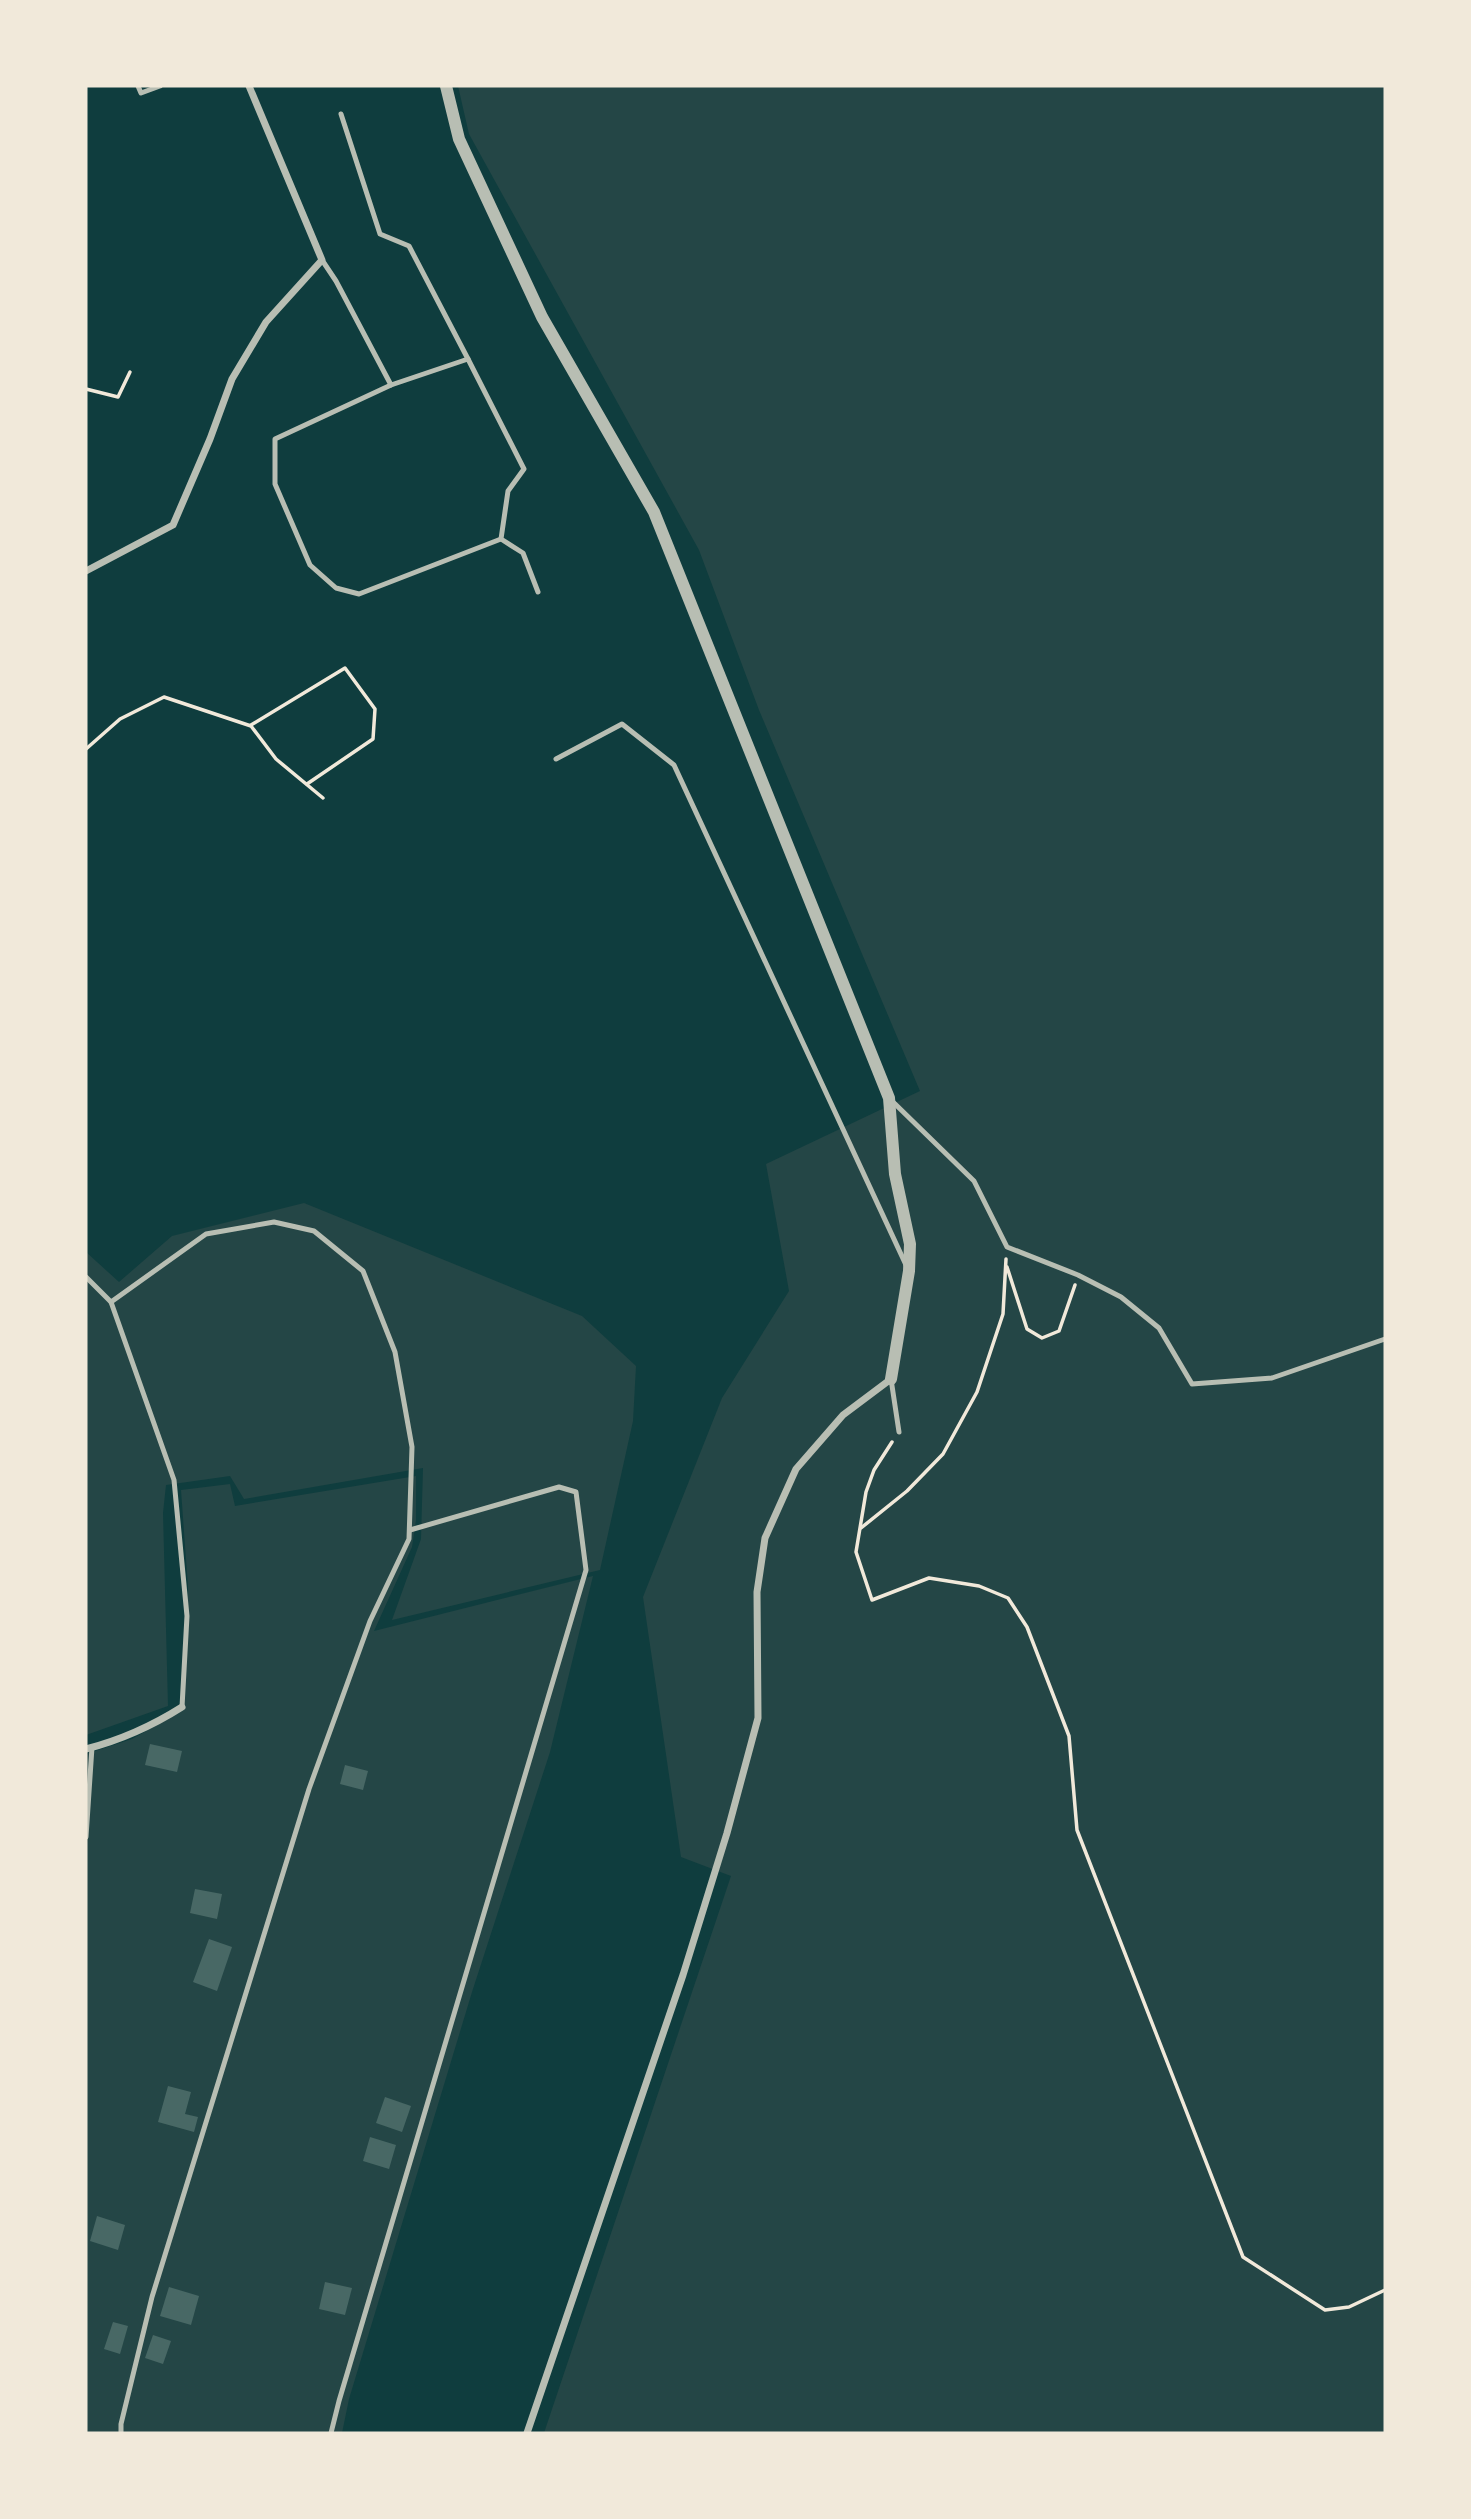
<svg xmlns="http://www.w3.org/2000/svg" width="1471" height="2519" viewBox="0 0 1471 2519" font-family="'Alegreya Sans',sans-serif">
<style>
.green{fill:#244646}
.building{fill:#486865}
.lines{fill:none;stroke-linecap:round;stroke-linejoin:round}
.path{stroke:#f1e9da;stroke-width:3.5}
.service{stroke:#b8beb3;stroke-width:5}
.minor{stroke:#b8beb3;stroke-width:7}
.tertiary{stroke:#b8beb3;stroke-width:12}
</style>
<rect width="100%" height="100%" fill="#0f3d3e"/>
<g class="green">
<path d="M458,86h927v2347h-841l187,-557 -50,-19 -38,-260 79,-199 67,-107 -23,-127 154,-73 -161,-381 -60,-160 -230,-416z"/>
<path d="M304,1203l278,113 54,50 -3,55 -33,149 -208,50 29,-81 2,-71 -179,31 -14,-23 -64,9 -3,28 5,193 -82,29v-483l33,30 53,-46z"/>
<path d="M416,1476v44l-4,27 -38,84 219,-55 -43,176 -78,240 -123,407 -7,34h-256v-679l46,-15 52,-29 4,-123 -7,-97 49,-6 5,22z"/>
</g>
<g class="building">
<path d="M150,1744l32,7 -5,21 -32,-7z"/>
<path d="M345,1765l23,6 -5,19 -23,-6z"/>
<path d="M195,1889l27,5 -5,25 -27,-6z"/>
<path d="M209,1939l23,8 -15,44 -24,-9z"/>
<path d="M168,2086l23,6 -6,22 13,3 -4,15 -36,-10z"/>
<path d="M385,2097l26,9 -9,26 -26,-9z"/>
<path d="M370,2137l26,8 -7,24 -26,-8z"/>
<path d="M97,2216l28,9 -7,25 -28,-9z"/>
<path d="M325,2282l27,6 -7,27 -26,-6z"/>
<path d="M169,2287l30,9 -8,29 -31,-9z"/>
<path d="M113,2322l15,4 -8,28 -16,-5z"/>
<path d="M153,2335l18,6 -8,23 -18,-6z"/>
</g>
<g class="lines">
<g class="path">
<path d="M86,389l32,8 12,-25"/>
<path d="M251,725l94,-57 30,41 -2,30 -66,45"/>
<path d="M86,749l34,-30 44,-22 87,29 25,33 47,39"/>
<path d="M1007,1267l20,62 15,9 17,-7 16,-46"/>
<path d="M892,1442l-18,28 -8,22 -10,60 16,48 57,-22 50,8 29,12 19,29 42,109 8,94 166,427 82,53 24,-3 36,-17"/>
<path d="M861,1528l46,-37 36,-37 34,-62 26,-78 3,-55"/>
</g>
<g class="service">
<path d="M138,86l3,7 19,-7"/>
<path d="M322,260l14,21 55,104 77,-26 -59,-113 -29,-12 -39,-120"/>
<path d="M468,359l56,110 -16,22 -7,48 22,14 15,39"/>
<path d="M391,385l-116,54v45l35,81 26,23 23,6 142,-55"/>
<path d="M556,759l66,-35 52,41 232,500"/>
<path d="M892,1101l82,80 33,66 71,28 43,22 38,31 33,56 80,-6 113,-39"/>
<path d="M86,1277l25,25 63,178 13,136 -5,91"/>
<path d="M111,1302l95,-68 68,-12 40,9 49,40 32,81 17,95 -3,92 -39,82 -61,168 -157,508 -31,127v9"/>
<path d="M891,1379l8,53"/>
<path d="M86,1837l6,-90"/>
<path d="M331,2433l8,-32 247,-831 -10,-78 -17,-5 -149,43"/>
</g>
<g class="minor">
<path d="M86,571l87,-46 37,-86 22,-60 34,-57 56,-62 -73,-174"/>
<path d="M86,1749c35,-9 66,-23 96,-42"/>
<path d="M527,2433l156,-458 44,-142 31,-115 -1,-126 8,-54 31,-69 47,-54 48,-36"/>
</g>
<path class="tertiary" d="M446,86l13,53 83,178 112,195 235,586 6,76 15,70 -1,27 -18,108"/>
</g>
<rect width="1471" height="2519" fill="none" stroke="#f1e9da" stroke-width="175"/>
</svg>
